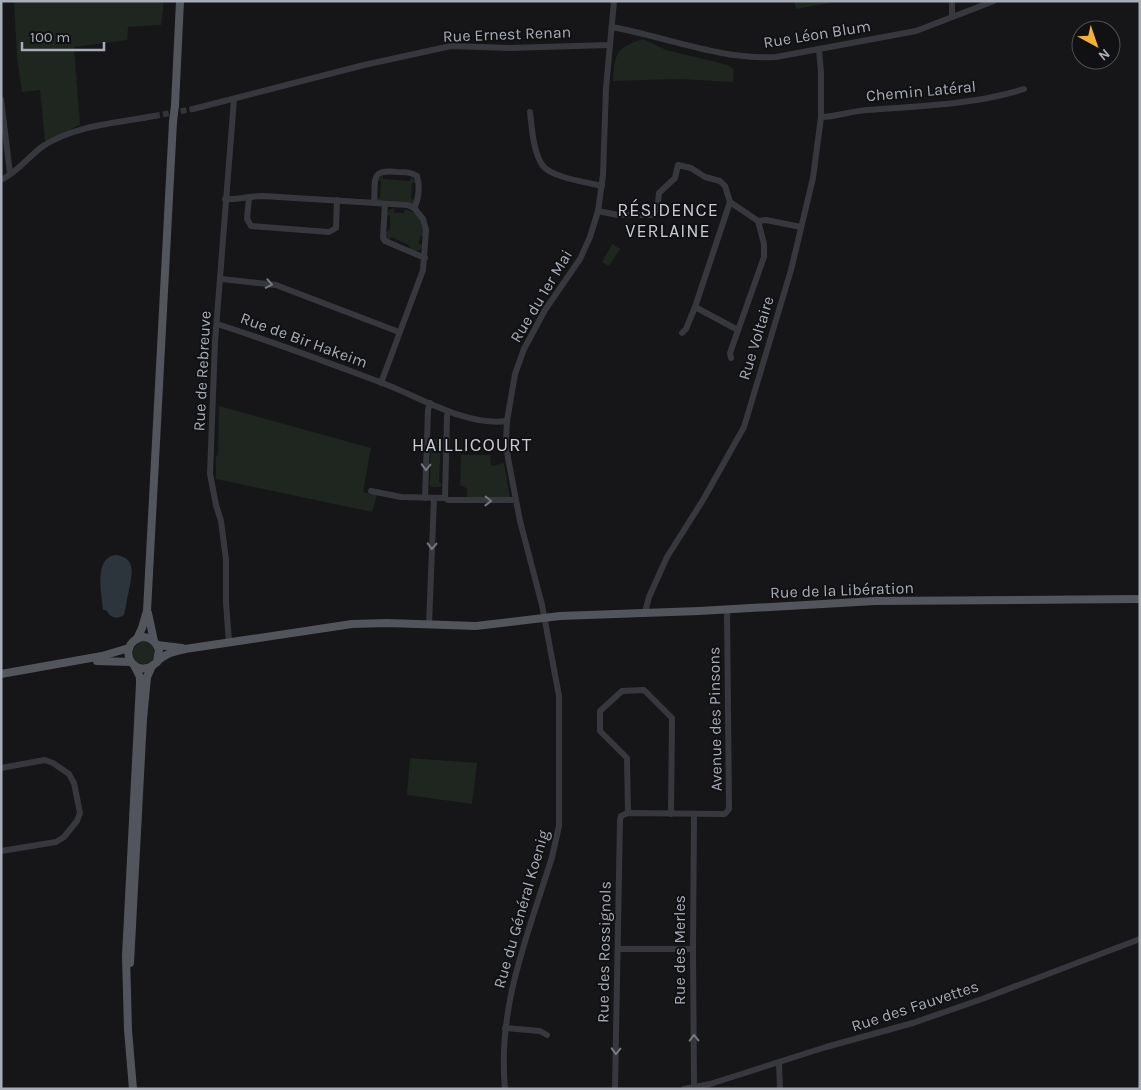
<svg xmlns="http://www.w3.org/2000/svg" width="1141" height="1090" viewBox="0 0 1141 1090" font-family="Karla,sans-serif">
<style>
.green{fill:#1e261f}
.water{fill:#2c353c}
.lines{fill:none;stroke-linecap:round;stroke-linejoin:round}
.minor-tunnel{stroke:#333438;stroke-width:6;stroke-dasharray:6 3;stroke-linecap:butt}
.minor{stroke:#37383d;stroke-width:6}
.major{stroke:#53555c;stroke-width:8}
.major-bridge{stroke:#53555c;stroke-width:8}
.oneway{stroke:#757881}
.labels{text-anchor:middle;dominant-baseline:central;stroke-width:4;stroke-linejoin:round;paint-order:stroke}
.street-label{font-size:16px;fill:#a8adb8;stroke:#111113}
.neighbourhood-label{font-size:18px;letter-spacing:1px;fill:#c9ccd4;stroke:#111113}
.quarter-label{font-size:19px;letter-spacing:1px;fill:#c9ccd4;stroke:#111113}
</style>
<rect width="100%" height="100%" fill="#161618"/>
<g class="green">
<path d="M14,1h150l-3,24 -33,2 -1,13 -53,7 6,78 -35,16 -5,-51 -18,2 -5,-35z"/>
<path d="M794,1h36v2l-34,6z"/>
<path d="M643,39l23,11 62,15 6,5 -1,12 -55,-3 -65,2c2,-27 2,-33 30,-42z"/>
<path d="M383,175v4l27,2 1,-4 4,3 1,3h-4l-1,16 4,1 -4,5 -2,-3 -31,-2 -2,-2h4l1,-17 -3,-1z"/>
<path d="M394,208v5h10l1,-4c15,5 17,12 19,27h-4l-1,8 4,1 -2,4 -6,3 -3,-2 -3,-5 -18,-8 -1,4 -3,-2 -2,-6 5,-4v-14l-3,1 2,-6z"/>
<path d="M612,244l8,5 -11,17 -7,-4z"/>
<path d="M219,406l152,42 -8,44 14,3 -5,17 -156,-33v-24l2,1z"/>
<path d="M431,439h10l-2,42 3,4 -2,2h-9l-2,-3 1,-3z"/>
<path d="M461,455h29l1,11 13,-3 6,35 -43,-1v-8l-2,-1 -1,-2h-4z"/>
<circle cx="144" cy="653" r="11"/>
<path d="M410,758l67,5 -5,41 -65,-9z"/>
</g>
<path class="water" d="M115,555c22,2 17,20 14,35 -2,8 -3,17 -5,25 -8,5 -13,3 -18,-5h-3c-1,-16 -10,-51 12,-55z"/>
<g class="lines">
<path class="minor-tunnel" d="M154,116l39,-7"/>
<g class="minor">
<path d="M952,17v-16"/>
<path d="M612,27c54,10 108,33 164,30l140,-26 78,-30"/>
<path d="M1,99l9,75"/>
<path d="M193,109l171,-44 87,-19 59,2 99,-3"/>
<path d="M530,112c2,16 3,40 13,54 10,12 44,16 59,20"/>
<path d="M821,117c15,0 30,-6 46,-7 53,-4 105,-5 157,-21"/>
<path d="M1,180c17,-8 28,-24 42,-34 32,-21 75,-23 111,-30"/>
<path d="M249,197l-2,22 4,7 78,6 7,-4 1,-28"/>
<path d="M225,199c13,1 25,-3 38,-3l145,9 6,3 9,11 3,11 -3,40 -42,113"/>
<path d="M374,203c2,-23 -5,-34 23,-31 8,0 14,0 20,4 3,10 2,23 -3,32"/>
<path d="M385,204l-2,34 2,3 40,17"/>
<path d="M598,211l20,4h34l5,-5 2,-17 16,-15 3,-13 13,3 14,9 15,4 5,5 5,16 28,19 8,-1 35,7"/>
<path d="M221,279l55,6 123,47"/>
<path d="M695,307l43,23"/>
<path d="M217,324c57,18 112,39 168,60 36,14 84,43 122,37"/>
<path d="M682,333l4,-4 9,-22 35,-105"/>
<path d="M731,358l-1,-5 34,-96v-13l-6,-23"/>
<path d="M371,491l30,6 44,1 3,2h68"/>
<path d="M425,498l3,-88 2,-7"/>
<path d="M445,498l2,-82 1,-4"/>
<path d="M645,612l4,-15 18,-40 36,-57 41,-73 47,-157 22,-92 8,-61v-45l-2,-22"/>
<path d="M429,625l5,-127"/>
<path d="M229,642l-3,-39v-43l-5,-39 -5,-16 -6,-31 5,-132 19,-243"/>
<path d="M1,768l44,-8 8,3 16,11 5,9 6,30 -3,8 -13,16 -8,5 -55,9"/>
<path d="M628,813l-1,-55 -27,-27v-20l22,-20 22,-1 28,28 -1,96"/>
<path d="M618,949h75"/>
<path d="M505,1028l35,3 7,4"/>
<path d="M779,1063l1,26"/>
<path d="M694,1086l-1,-137 1,-135"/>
<path d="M505,1089c-8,-83 23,-154 47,-232l7,-31v-130l-17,-91 -22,-84 -12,-63 -2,-17 1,-20 8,-47 9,-25 21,-39 35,-51 10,-22 8,-26 5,-36 3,-87 8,-87"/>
<path d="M615,1089l5,-269 1,-4 7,-3 97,1 4,-5 -2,-200"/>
<path d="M684,1089l26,-5 116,-37 87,-24 69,-24 158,-60"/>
</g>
<g class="major">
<path d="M175,105l5,-104"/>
<path d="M148,613l6,28"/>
<path d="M137,639l5,-11 5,-17 26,-489"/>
<path d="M157,645l25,3"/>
<path d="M97,661l34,1"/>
<path d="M157,662l2,-12c-3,-10 -14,-17 -24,-10 -14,10 -4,32 12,28 7,-1 10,-8 16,-11 6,-5 14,-6 22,-8l167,-25 35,-1 89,3 84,-10 139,-5 176,-10 265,-2"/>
<path d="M1,674l101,-18 27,-8"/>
<path d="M130,963l13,-244 4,-42 5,-11"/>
<path d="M133,1089l-5,-59 -2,-74 14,-272v-7l-6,-12"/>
</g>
<path class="major-bridge" d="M173,122l2,-17"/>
</g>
<defs><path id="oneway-chevron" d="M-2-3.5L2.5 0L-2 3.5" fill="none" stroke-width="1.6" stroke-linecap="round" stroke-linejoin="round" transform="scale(1.25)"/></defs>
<g class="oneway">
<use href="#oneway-chevron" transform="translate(269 284) rotate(11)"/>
<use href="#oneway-chevron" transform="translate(426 467) rotate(92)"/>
<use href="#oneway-chevron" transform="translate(488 501) rotate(1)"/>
<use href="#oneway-chevron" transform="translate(432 546) rotate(92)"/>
<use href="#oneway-chevron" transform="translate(694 1038) rotate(-91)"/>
<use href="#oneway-chevron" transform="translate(616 1051) rotate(91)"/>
</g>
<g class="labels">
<g class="street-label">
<text transform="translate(507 34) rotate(-2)">Rue Ernest Renan</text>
<text transform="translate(817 34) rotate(-9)">Rue Léon Blum</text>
<text transform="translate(921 91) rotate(-5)">Chemin Latéral</text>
<text transform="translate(541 296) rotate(-59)">Rue du 1er Mai</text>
<text transform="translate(756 338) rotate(-73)">Rue Voltaire</text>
<text transform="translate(304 340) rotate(20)">Rue de Bir Hakeim</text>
<text transform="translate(202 371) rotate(-87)">Rue de Rebreuve</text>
<text transform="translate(842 590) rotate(-2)">Rue de la Libération</text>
<text transform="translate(715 719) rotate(-91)">Avenue des Pinsons</text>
<text transform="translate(521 909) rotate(-74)">Rue du Général Koenig</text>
<text transform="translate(679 950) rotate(-90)">Rue des Merles</text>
<text transform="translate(604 952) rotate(-89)">Rue des Rossignols</text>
<text transform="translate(915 1006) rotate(-18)">Rue des Fauvettes</text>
</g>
<g class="neighbourhood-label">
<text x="668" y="210">RÉSIDENCE<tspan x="668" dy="21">VERLAINE</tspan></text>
</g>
<g class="quarter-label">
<text x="472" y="445">HAILLICOURT</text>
</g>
</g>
<rect width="1141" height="1090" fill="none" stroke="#a8adb8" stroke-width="5"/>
<g transform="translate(1096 45) rotate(140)"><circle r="24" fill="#111113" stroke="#4d4f55"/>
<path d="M0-4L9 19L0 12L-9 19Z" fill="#f2b134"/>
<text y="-8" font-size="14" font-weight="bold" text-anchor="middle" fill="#a8adb8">N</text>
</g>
<path d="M22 42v8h82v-8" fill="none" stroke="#a8adb8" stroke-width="2.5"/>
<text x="30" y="42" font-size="15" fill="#a8adb8" stroke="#111113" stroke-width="4" paint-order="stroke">100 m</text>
</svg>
